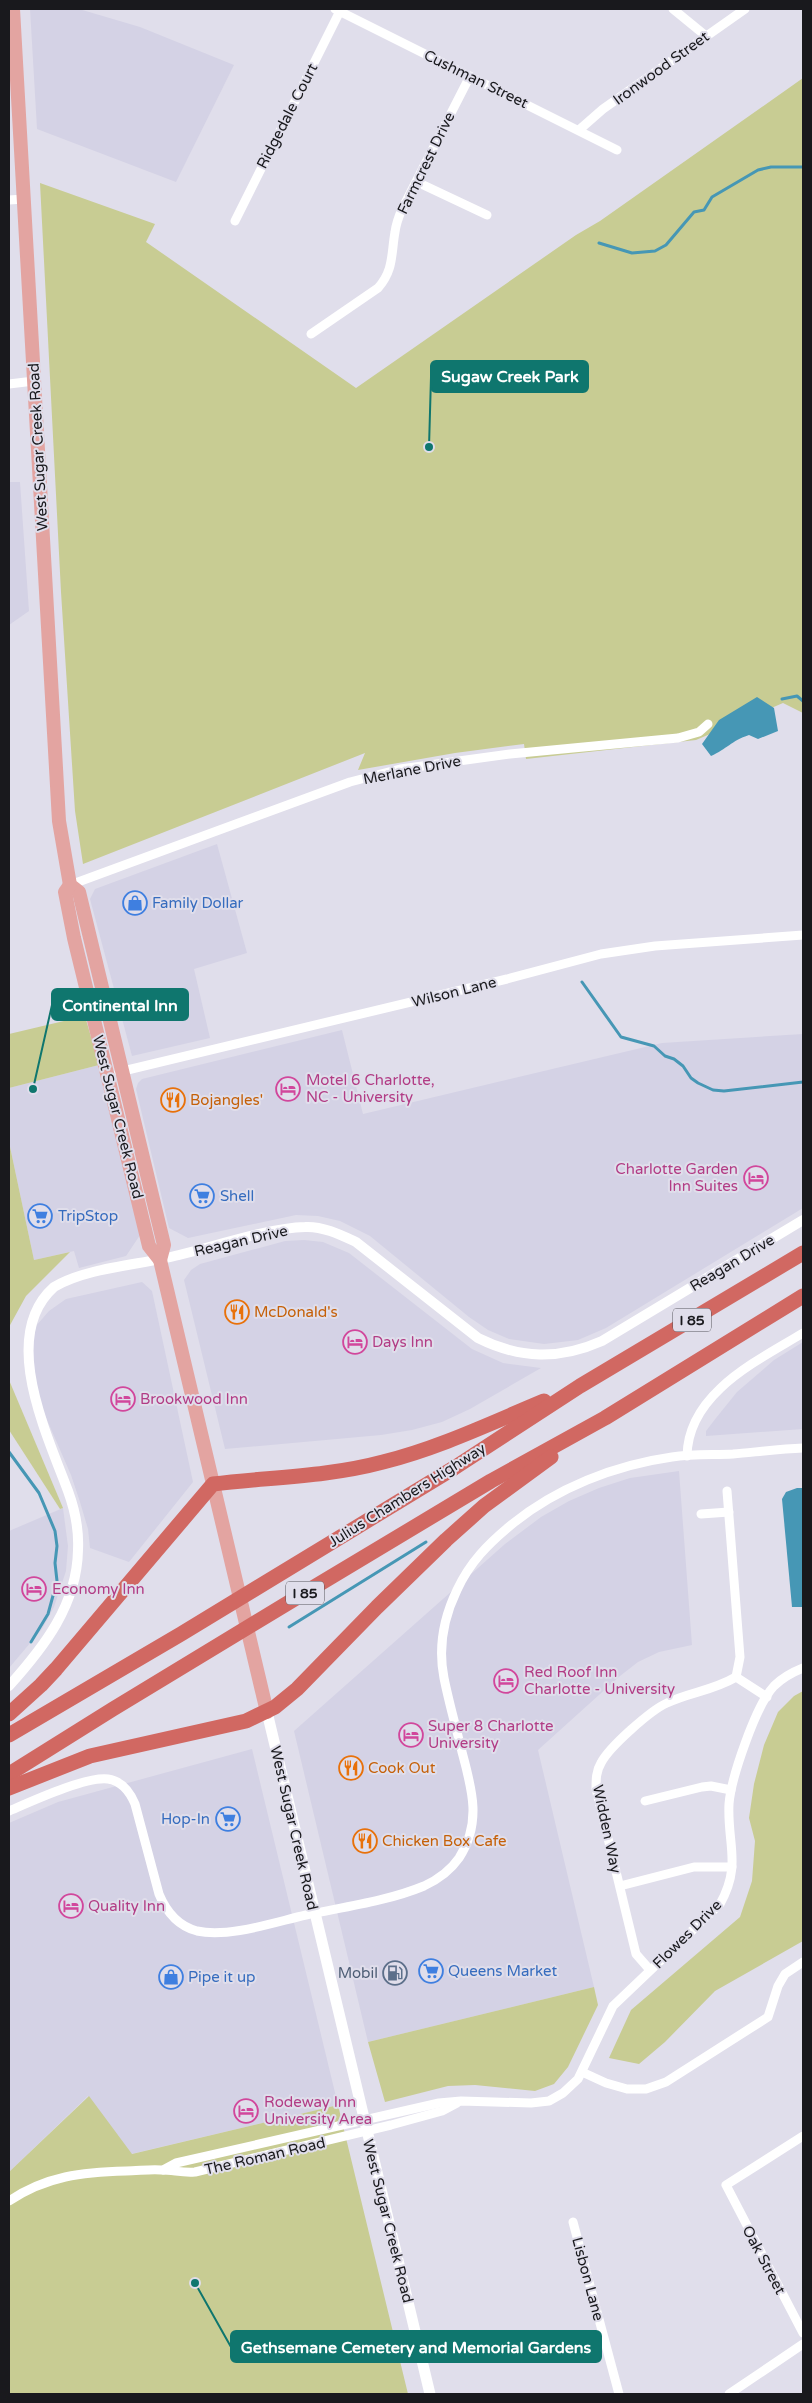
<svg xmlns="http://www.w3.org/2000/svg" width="812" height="2403" viewBox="0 0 812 2403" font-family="'Varela Round',sans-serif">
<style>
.built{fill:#d4d2e5}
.green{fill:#c8cc93}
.water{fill:#4697b5}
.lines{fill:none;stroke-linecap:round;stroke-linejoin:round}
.stream{stroke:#4697b5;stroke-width:3}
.minor{stroke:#fff;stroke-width:9}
.tertiary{stroke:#fff;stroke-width:10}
.secondary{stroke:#fff;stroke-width:11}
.primary{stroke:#e3a4a1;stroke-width:14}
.motorway{stroke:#d16862;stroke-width:15}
.labels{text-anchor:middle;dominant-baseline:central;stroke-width:4;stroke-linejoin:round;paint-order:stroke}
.shield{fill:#e0deeb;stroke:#55545b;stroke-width:1}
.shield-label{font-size:14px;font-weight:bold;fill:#19191d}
.street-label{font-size:15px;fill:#19191d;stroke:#e0deeb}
.shop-label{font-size:15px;fill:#366cbe;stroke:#e0deeb;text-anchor:start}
.hotel-label{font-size:15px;fill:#b23c85;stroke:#e0deeb;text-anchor:start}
.food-label{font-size:15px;fill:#c56008;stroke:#e0deeb;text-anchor:start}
.service-label{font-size:15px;fill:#4e5e75;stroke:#e0deeb;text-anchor:end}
.leader{fill:none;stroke:#0f766e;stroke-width:2}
.callout-dot{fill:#0f766e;stroke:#e0deeb;stroke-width:2}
.callout{fill:#0f766e;stroke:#0f766e;stroke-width:2}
.callout-label{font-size:16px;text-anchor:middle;font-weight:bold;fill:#fff}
</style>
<rect width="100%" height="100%" fill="#e0deeb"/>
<g class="built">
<path d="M30,9h49l61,18 94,38 -58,117 -139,-53z"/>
<path d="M9,482h11l9,129 -20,14z"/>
<path d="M217,844l30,109 -53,16 16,69 -78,18 -42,-157 5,-10z"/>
<path d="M342,1030l21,84 299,-71 141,-9v174l-197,120 -28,12 -34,4 -35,-5 -21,-9 -19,-13 -99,-81 -30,-15 -22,-5 -22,-1 -108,23 -19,-10 -33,-139 2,-6 4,-4z"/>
<path d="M99,1065l41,170 -14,21 -47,12 -5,-17 -40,9 -25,-118v-54z"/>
<path d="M304,1240l19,2 26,11 123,96 31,14 38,5 -71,41 -28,13 -30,8 -31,5 -156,14 -41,-169 7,-10 9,-6 85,-23z"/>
<path d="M142,1282l10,9 41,191 -64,80 -39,-14 -2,-19 -8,-27 -9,-27 -37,-85 -6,-29 8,-35 13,-15 17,-12z"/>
<path d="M803,1342v87l-97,7v-5l10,-13 21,-26 37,-32z"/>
<path d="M679,1471l13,174 -33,7 -21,10 -18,14 -82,74 56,237 -226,55 -74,-311 211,-187 36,-27 28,-16 30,-13 31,-10z"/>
<path d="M63,1508l5,38 -2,25 -12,36 -12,22 -33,39v-137z"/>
<path d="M252,1749l86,356 -207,49 -43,-58 -79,76v-349l49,-21z"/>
</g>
<g class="green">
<path d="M803,78v635l-20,-10 -87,37 -170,19 -2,-15 -69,9 -97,17 7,-17 -282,111 -8,-53 -14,-219 -21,-409 115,41 -9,18 210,146 220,-153 24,-14z"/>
<path d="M85,1016l14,49 -90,23v-54z"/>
<path d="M9,1142l25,118 36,-8 -44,44 -17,31z"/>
<path d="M9,1380l54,128 -3,1 -51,-79z"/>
<path d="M803,1691v250l-88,50 -50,51 -26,22 -30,-6 22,-48 109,-93 12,-36 3,-40 -6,-23 5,-34 10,-39 14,-33 16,-16z"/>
<path d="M594,1987l4,18 -30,62 -14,17 -19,7 -60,-6 -27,1 -63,16 -17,-60z"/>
<path d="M89,2096l43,58 206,-49 70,289h-399v-222z"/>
</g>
<g class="water">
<path d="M757,697l17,11 4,23 -20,8 -9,-4c-18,6 -22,14 -38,21l-9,-12 17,-24z"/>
<path d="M797,1488h6v119h-11l-10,-108 4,-7z"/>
</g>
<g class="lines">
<g class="stream">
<path d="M599,243l33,10 23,-2 11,-6 28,-33 10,-2 8,-13 46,-27 13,-3h32"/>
<path d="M782,699l15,-3 6,5"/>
<path d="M582,982l39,55 33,9 11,10 9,3 9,7 8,12 7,5 15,7 11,1 79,-9"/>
<path d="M9,1452l30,41 16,38 2,15 -2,17 2,18 -9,33 -17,28"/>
<path d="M289,1627l137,-85"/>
</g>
<g class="minor">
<path d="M335,9l282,141"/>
<path d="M673,9l33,27"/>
<path d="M579,130l24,-21 142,-100"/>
<path d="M417,182l70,33"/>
<path d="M9,200l15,-1"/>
<path d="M235,221l105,-210"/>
<path d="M311,334l67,-46c16,-18 13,-34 17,-56 1,-8 4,-16 7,-23l68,-133"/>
<path d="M9,384l25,-3"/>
<path d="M70,885l280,-103 50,-13 110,-15 168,-16 21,-6 9,-8"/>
<path d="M119,1072l388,-93 94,-25 54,-8 148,-11"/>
<path d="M687,1456c1,-63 70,-95 116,-123"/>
<path d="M701,1514l28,-2"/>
<path d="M736,1677l31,20"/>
<path d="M645,1801l57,-14 9,-1 20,4"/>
<path d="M9,1811c21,-9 77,-35 99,-32 14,2 22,13 27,25l24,90c7,17 19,32 38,37 32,7 78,-9 109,-16 38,-8 82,-14 118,-29 13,-6 26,-15 35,-28 23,-35 13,-69 3,-106 -6,-25 -13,-49 -18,-74 -6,-30 0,-61 13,-88 13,-28 31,-46 54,-65 45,-37 104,-60 161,-68 20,-3 41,-2 61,-3 23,-2 47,-5 70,-6"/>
<path d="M620,1886l74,-19h38"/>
<path d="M650,1970l-14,-16 -40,-165c0,-9 0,-18 5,-26 8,-16 50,-53 66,-60 23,-11 45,-12 69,-26l4,-20 -13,-166"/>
<path d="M582,2072l24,11 21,6h19l20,-7 102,-65 10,-31 7,-12 18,-12"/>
<path d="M803,2136l-77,49 77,148"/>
<path d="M163,2170l13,-7 263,-60 22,-2 70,2 18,-2 14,-8 15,-14 35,-73 107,-102c22,-39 7,-60 9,-100 2,-26 27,-99 45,-118 8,-8 19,-14 29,-18"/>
<path d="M9,2201c37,-25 74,-29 117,-30 12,0 24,-2 35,-1 13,0 20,3 34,2l196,-47 51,-14 15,-8"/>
<path d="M573,2222l46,172"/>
<path d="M729,2394l74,-50"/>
</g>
<path class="tertiary" d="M9,1686c35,-39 68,-81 69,-136 1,-20 -3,-40 -10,-59 -23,-61 -68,-156 -14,-204 34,-20 87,-22 125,-32 37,-9 90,-27 126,-28 18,-1 36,8 51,15l122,96c42,21 81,22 124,3l201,-121"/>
<path class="secondary" d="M267,1712l163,682"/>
<g class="primary">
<path d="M13,9l46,812 11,64 9,7 85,353 -4,15"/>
<path d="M70,885l-5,7 9,46 75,308 11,14 107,452"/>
</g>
<g class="motorway">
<path d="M9,1714l32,-29 15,-16 157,-185c57,-7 114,-7 170,-22 56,-14 108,-39 161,-61"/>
<path d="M9,1735l172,-101 273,-166 126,-82 223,-133"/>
<path d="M9,1774l104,-65 198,-120 180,-108 114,-63 198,-122"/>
<path d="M9,1788l81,-32 156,-35 29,-14 22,-18 80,-82 69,-67 38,-34 67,-49"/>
</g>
</g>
<defs>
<g id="shop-ring" transform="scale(1.25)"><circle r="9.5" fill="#e0deeb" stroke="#3f7fe0" stroke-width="1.5"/><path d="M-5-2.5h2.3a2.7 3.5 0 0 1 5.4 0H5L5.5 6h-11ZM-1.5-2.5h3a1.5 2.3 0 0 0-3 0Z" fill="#3f7fe0"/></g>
<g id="hotel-ring" transform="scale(1.25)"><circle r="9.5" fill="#e0deeb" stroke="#d1479c" stroke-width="1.5"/><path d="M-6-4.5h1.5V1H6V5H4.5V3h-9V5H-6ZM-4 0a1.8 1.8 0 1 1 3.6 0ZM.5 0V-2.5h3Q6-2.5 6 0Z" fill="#d1479c"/></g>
<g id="restaurant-ring" transform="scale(1.25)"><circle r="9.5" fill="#e0deeb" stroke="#e8710a" stroke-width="1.5"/><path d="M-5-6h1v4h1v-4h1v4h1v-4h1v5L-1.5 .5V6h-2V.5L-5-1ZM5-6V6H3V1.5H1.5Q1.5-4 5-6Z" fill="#e8710a"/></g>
<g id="supermarket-ring" transform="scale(1.25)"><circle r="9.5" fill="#e0deeb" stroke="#3f7fe0" stroke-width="1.5"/><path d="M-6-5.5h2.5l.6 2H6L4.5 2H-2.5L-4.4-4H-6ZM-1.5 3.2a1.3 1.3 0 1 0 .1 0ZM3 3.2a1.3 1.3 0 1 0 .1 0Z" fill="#3f7fe0"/></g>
<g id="fuel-ring" transform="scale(1.25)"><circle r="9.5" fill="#e0deeb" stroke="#5c6f8a" stroke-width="1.5"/><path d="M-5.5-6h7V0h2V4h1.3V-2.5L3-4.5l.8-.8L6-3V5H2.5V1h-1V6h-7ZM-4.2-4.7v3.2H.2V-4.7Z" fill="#5c6f8a"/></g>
</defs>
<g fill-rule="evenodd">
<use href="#shop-ring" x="135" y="903"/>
<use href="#hotel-ring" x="288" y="1089"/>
<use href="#restaurant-ring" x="173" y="1100"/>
<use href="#hotel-ring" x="756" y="1178"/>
<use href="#supermarket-ring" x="202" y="1196"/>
<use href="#supermarket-ring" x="40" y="1216"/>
<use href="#restaurant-ring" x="237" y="1312"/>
<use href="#hotel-ring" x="355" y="1342"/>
<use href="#hotel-ring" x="123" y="1399"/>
<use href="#hotel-ring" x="34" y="1589"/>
<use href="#hotel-ring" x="506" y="1681"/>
<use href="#hotel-ring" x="411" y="1735"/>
<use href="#restaurant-ring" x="351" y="1768"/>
<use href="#supermarket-ring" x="228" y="1819"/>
<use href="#restaurant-ring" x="365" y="1841"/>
<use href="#hotel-ring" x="71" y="1906"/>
<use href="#supermarket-ring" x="431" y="1971"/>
<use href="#fuel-ring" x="395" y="1973"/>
<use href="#shop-ring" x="171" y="1977"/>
<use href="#hotel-ring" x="246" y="2111"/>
</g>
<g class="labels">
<g class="shield">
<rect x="673" y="1308.5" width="38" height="23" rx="4"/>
<rect x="286" y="1581.5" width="38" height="23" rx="4"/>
</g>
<g class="shield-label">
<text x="692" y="1320">I 85</text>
<text x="305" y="1593">I 85</text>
</g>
<g class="street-label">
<text transform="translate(661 68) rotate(-36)">Ironwood Street</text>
<text transform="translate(476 79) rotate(26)">Cushman Street</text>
<text transform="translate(287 116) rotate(-63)">Ridgedale Court</text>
<text transform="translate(426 163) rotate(-64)">Farmcrest Drive</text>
<text transform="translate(38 447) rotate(-93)">West Sugar Creek Road</text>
<text transform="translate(412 770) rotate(-11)">Merlane Drive</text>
<text transform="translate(454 992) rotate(-14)">Wilson Lane</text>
<text transform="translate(118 1117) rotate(76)">West Sugar Creek Road</text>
<text transform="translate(241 1241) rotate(-13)">Reagan Drive</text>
<text transform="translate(732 1263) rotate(-31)">Reagan Drive</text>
<text transform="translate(407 1495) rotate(-32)">Julius Chambers Highway</text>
<text transform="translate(294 1828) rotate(77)">West Sugar Creek Road</text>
<text transform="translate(607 1829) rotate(78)">Widden Way</text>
<text transform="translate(687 1934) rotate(-45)">Flowes Drive</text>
<text transform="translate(265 2156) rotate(-13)">The Roman Road</text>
<text transform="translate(388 2221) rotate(76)">West Sugar Creek Road</text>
<text transform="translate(764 2260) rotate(62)">Oak Street</text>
<text transform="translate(588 2279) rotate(75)">Lisbon Lane</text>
</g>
<g class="shop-label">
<text x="152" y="903">Family Dollar</text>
<text x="220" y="1196">Shell</text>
<text x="58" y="1216">TripStop</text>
<text x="210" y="1819" text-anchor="end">Hop-In</text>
<text x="448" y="1971">Queens Market</text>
<text x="188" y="1977">Pipe it up</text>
</g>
<g class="hotel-label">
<text x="306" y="1080">Motel 6 Charlotte,<tspan x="306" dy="17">NC - University</tspan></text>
<text x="738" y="1169" text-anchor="end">Charlotte Garden<tspan x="738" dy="17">Inn Suites</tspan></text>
<text x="372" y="1342">Days Inn</text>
<text x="140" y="1399">Brookwood Inn</text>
<text x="52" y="1589">Economy Inn</text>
<text x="524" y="1672">Red Roof Inn<tspan x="524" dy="17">Charlotte - University</tspan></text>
<text x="428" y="1726">Super 8 Charlotte<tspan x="428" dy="17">University</tspan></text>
<text x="88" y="1906">Quality Inn</text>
<text x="264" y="2102">Rodeway Inn<tspan x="264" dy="17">University Area</tspan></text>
</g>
<g class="food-label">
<text x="190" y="1100">Bojangles'</text>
<text x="254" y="1312">McDonald's</text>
<text x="368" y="1768">Cook Out</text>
<text x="382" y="1841">Chicken Box Cafe</text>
</g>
<g class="service-label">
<text x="378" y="1973">Mobil</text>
</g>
</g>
<path class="leader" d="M429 447L431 377M33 1089L52 1005M195 2283L231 2347"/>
<g class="callout-dot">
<circle cx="429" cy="447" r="5"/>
<circle cx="33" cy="1089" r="5"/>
<circle cx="195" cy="2283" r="5"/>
</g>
<g class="callout">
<rect x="431" y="361" width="157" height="31" rx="5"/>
<rect x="52" y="989" width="136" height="31" rx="5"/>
<rect x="231" y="2331" width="370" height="31" rx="5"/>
</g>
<g class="callout-label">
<text x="510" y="382">Sugaw Creek Park</text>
<text x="120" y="1011">Continental Inn</text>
<text x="416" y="2353">Gethsemane Cemetery and Memorial Gardens</text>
</g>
<rect width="812" height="2403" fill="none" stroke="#19191d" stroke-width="20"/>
</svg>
